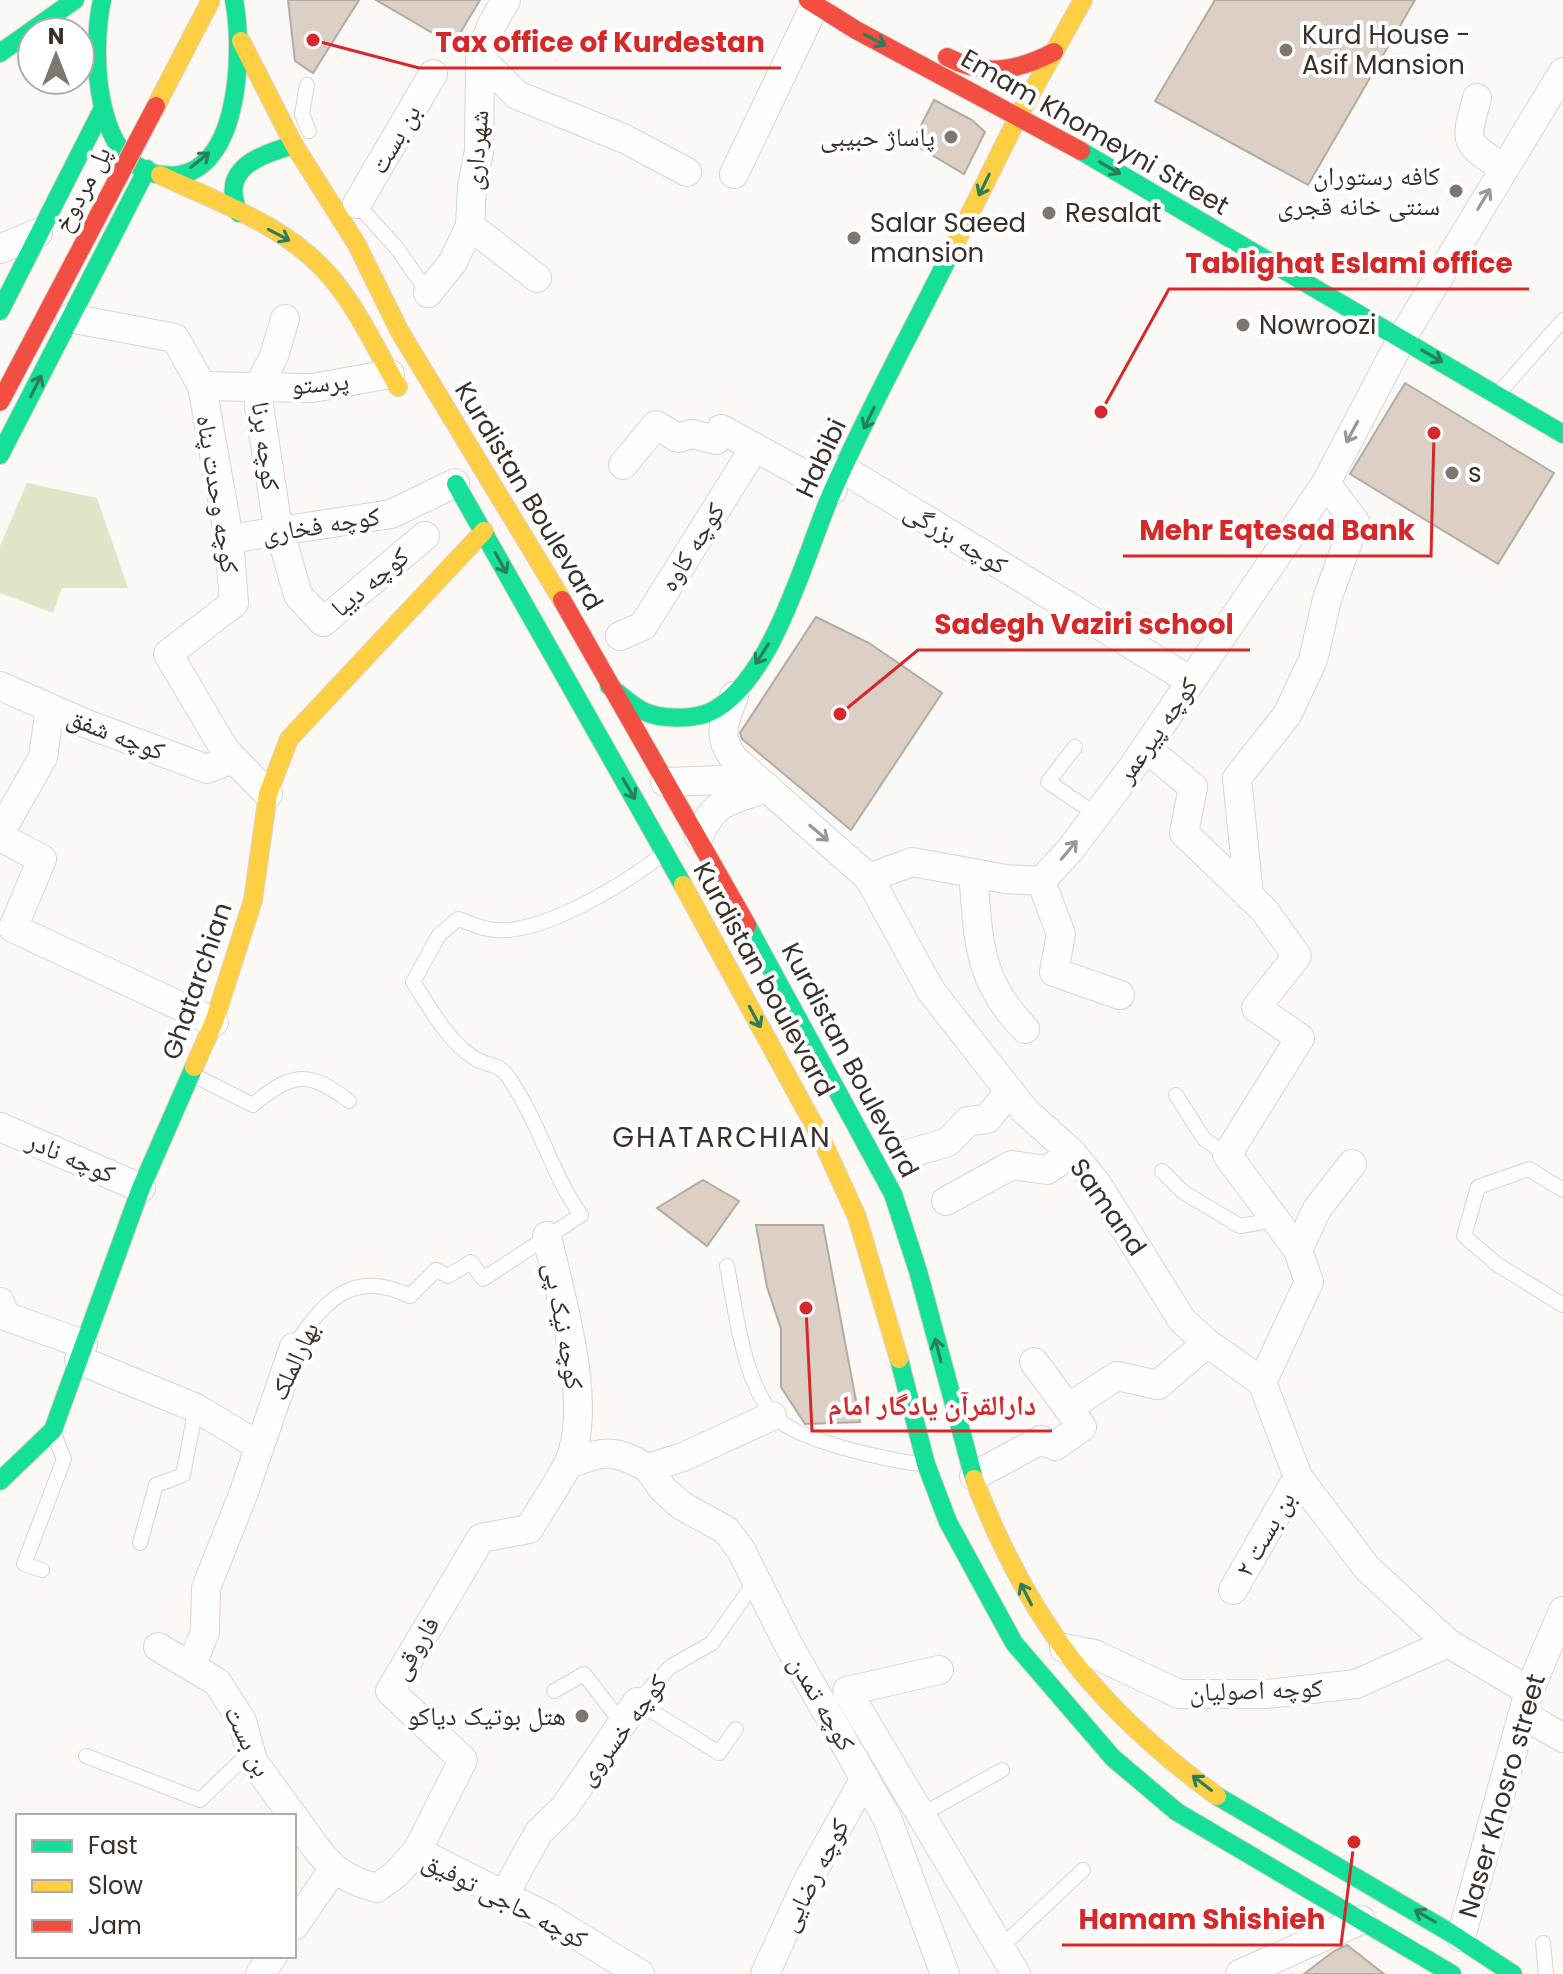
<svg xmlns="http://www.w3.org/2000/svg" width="1563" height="1974" viewBox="0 0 1563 1974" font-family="Poppins,'Noto Naskh Arabic',sans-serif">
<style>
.green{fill:#e1e5c7}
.building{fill:#dcd0c6;stroke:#b1aba6;stroke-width:2}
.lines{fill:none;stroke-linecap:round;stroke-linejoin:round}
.lane-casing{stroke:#dad3ce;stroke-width:16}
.street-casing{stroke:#dad3ce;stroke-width:30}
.fast-casing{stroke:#dad3ce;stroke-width:20}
.slow-casing{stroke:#dad3ce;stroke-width:20}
.jam-casing{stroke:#dad3ce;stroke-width:20}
.lane{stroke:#fefefe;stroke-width:14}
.street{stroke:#fefefe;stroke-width:28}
.fast{stroke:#16e098;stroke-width:18}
.slow{stroke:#ffcf43;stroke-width:18}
.jam{stroke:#f24e42;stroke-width:18}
.slow-bridge-casing{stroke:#dad3ce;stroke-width:20;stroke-linecap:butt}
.jam-bridge-casing{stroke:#dad3ce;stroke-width:20;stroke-linecap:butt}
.slow-bridge{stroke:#ffcf43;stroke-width:18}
.jam-bridge{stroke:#f24e42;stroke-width:18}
.oneway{stroke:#2a7f5a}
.oneway2{stroke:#9c9793}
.poi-dot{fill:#7e7670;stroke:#fff;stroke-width:3}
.labels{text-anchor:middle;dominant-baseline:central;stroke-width:8;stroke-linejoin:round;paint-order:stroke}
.poi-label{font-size:26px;fill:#3b3028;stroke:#fff;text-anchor:start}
.street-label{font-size:26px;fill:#3b3028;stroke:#fff}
.neighbourhood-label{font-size:28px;letter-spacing:2px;fill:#3b3028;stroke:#fff}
.leader{fill:none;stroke:#d62828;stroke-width:3}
.callout-dot{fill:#d62828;stroke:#fff;stroke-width:3}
.callout-label{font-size:28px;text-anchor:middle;font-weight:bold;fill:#d62828;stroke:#fff;stroke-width:8;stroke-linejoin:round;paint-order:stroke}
</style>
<rect width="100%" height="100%" fill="#fbf8f5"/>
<path class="green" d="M27,483l70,15 31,90h-66l-9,25 -53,-20v-47z"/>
<g class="building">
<path d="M288,0h71l-46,73 -18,-12z"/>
<path d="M376,0h104l-27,45z"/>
<path d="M1215,0h200l-107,185 -153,-84z"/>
<path d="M934,100l38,20 13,12 -21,42 -52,-31z"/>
<path d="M1405,383l149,90 -56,91 -148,-90z"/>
<path d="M816,617l53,26 73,50 -91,137 -109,-91 -2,-6z"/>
<path d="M703,1180l36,21 -32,45 -50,-38z"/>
<path d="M756,1225h67l37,197 -55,2 -24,-37v-58l-14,-42z"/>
<path d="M1347,1945l37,29h-80l30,-23z"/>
</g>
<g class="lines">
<g class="lane-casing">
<g id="lane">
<path d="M307,85l-5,29 7,17"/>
<path d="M355,202l41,45 32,46"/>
<path d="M1498,394l65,-74"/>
<path d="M1075,747l-27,35 49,33"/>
<path d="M195,1076l58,29c39,-34 57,-34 96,-4"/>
<path d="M1176,1095l28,44 23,16"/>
<path d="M1162,1171l21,21 57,34 35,-6"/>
<path d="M1563,1190l-34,-21 -51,18 -14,49 34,29 65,40"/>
<path d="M727,1266c9,46 15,108 44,147 18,26 118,48 150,51"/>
<path d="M294,1347c30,-46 58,-79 116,-51l26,-26 12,6 23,-14 12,17 98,-64c-32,-45 -41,-94 -75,-141 -9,-11 -20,-8 -32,-16 -27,-18 -43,-49 -61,-76l26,-47 19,-16c10,3 20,8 30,10 49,10 136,-45 174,-74"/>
<path d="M140,1543l16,-58 27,-10 13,-67"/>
<path d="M42,1570l-18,-6 40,-105 -10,-25"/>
<path d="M554,1691l30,-17 37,48"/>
<path d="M736,1729l-17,24 -82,-51 33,-35 42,-24 45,-64"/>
<path d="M86,1756l114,44 50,-48"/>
<path d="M921,1815l81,-45"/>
<path d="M1543,1943l3,31"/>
<path d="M1000,1948l83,-78"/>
</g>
</g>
<g class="street-casing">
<g id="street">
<path d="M480,58l37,37 108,44 62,33"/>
<path d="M1477,98c-12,44 -14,44 25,69"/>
<path d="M734,174l81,-169"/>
<path d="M357,204l76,-130"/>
<path d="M470,226l67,52"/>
<path d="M0,249l38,-16"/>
<path d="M428,293l25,-31 17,-36 2,-39 7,-36 1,-93 11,-32 15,-26"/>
<path d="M70,318l105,20 27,48 27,153 5,64 -66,51 57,96 43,44"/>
<path d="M285,319l-11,37 -15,30v20l18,115 21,74 25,27 102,-86"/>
<path d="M202,386l111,2 77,-14"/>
<path d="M623,465l33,-40 22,13 14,-4 24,6 5,-11 112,61"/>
<path d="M843,469l348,212"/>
<path d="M229,539l162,-25 64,-31"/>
<path d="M620,636l23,-10 112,-179"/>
<path d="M0,686l87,38 120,45 26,-10"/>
<path d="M734,696c-10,27 -18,38 0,63l135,119 62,113 94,120 47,42 25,31 85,136 25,23 55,39 36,95 69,91 81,75 81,48"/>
<path d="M1146,748l47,39 -9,46 80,77 33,46 -41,52 44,30 -73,117 71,95"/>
<path d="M665,782l60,-2 43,8"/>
<path d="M0,833l43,-76 7,-49"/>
<path d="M699,836c15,-34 28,-35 62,-46"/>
<path d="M0,837l42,22 -29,69"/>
<path d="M973,873c6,65 3,106 52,156"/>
<path d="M869,878l43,-16 94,17 35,2 29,-31 62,-82 194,-285 76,-145 161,-266"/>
<path d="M1041,881l20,53 -7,38 66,23"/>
<path d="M1249,896l-12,-118 50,-63 26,-55 14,-61 28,-77 -29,-39"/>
<path d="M13,928l201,94"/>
<path d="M0,1127l141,61"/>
<path d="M905,1155l43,-13 20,-21 19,-2 23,-28"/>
<path d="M946,1201l66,-36 35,5 25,-17"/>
<path d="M0,1302l5,14 78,28"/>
<path d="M79,1360l117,48 63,38"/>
<path d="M1034,1362l34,46"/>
<path d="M1262,1382l47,-100 -11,-32 19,-41 35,-45"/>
<path d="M568,1464c38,-13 44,-16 80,4l35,-11 89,-41"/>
<path d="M648,1468l15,21 19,17 44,24 15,20 47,94 99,174 58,156"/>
<path d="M974,1476l67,-36 14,6 27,-19 -14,-19 49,-32 41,9 49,-42"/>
<path d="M1233,1590l65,-113"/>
<path d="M158,1647l59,35 25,39 11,40 40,55"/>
<path d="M1064,1648l30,6 85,40h88l89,-10 92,-41"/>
<path d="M191,1666l14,-34 1,-44 38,-96 50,-145"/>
<path d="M939,1670l-92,21 169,283"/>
<path d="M1524,1715l39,23"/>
<path d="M294,1817c26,36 37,60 83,71l19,-14 21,-23 132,67 91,56"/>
<path d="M417,1851l46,-91 -73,-69 91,-153 48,-9c12,-21 27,-42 38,-63 29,-58 -7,-169 -20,-230"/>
<path d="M504,1895l35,-63 25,-24 73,-106"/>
<path d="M294,1926l39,-56"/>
<path d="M1461,1937l68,-246 34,-80"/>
<path d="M260,1974l13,-18"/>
<path d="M765,1974l42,-92 58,-104"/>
<path d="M1240,1974l121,-54"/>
</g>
</g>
<g class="fast-casing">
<g id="fast">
<path d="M102,0c-11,50 -9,166 60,175 79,10 82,-125 72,-175"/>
<path d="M0,53l75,-53"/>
<path d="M1081,151l482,283"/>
<path d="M239,213c-20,-44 19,-58 55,-68"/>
<path d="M0,311l103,-203"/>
<path d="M0,455l147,-286"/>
<path d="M456,484l227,401"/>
<path d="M609,686c11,8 22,19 34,25 18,9 54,9 71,-1 61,-34 92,-159 119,-220 35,-80 78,-157 116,-234"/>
<path d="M747,925l146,269 25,77 56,208"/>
<path d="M899,1359l27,105 22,58 66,121 99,115 64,54 275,162"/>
<path d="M0,1481l53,-51 88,-242 53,-121"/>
<path d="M1217,1796l232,136 64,42"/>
</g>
</g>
<g class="slow-casing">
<g id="slow">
<path d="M241,41l53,104 62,98 44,89 162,268"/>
<path d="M160,175c60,28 131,52 174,106 26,32 43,70 64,106"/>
<path d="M949,256l70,-141 64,-115"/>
<path d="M683,885l137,251 37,81 42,142"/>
<path d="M194,1067l20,-45 39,-122 15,-106 21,-55 195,-208"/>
<path d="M974,1479c54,141 121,228 243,317"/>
</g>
</g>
<g class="jam-casing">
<g id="jam">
<path d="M808,0l48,30 225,121"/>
<path d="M947,57c38,20 70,14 107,-5"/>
<path d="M562,600l185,325"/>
</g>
</g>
<use href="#lane" class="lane"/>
<use href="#street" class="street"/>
<use href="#fast" class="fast"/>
<use href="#slow" class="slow"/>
<use href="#jam" class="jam"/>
<g class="slow-bridge-casing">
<path id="slow-bridge" d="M156,106l55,-106"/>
</g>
<g class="jam-bridge-casing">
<path id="jam-bridge" d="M0,402l156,-296"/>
</g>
<use href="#slow-bridge" class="slow-bridge"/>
<use href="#jam-bridge" class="jam-bridge"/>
</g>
<defs><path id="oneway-shaft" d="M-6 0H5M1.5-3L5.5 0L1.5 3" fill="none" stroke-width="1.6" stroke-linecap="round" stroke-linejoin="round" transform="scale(2)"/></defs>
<g class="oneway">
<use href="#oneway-shaft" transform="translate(875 40) rotate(28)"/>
<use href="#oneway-shaft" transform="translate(200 160) rotate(-39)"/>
<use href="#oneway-shaft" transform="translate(1110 168) rotate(30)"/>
<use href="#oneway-shaft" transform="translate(984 185) rotate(116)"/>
<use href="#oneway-shaft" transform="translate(279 235) rotate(28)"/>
<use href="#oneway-shaft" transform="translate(1432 356) rotate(30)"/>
<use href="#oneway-shaft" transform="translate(36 386) rotate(-63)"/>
<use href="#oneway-shaft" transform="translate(869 418) rotate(116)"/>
<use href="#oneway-shaft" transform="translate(501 563) rotate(61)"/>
<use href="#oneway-shaft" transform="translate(762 654) rotate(123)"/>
<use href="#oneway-shaft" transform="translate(629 789) rotate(60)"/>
<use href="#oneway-shaft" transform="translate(755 1017) rotate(62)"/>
<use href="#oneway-shaft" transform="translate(938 1350) rotate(-104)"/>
<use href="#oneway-shaft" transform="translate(1026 1594) rotate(-117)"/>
<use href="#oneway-shaft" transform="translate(1202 1783) rotate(-142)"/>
<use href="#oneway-shaft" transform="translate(1425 1916) rotate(-149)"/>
</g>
<g class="oneway2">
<use href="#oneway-shaft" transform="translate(1484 199) rotate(-59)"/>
<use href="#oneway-shaft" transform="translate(1352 432) rotate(118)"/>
<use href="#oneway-shaft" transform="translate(819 833) rotate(40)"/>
<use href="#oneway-shaft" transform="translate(1069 850) rotate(-50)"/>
</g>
<g class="poi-dot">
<circle cx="1286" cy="50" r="8"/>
<circle cx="951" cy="137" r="8"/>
<circle cx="1456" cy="191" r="8"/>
<circle cx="1049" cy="213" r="8"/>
<circle cx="854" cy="238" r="8"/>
<circle cx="1243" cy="325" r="8"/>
<circle cx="1452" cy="473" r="8"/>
<circle cx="582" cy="1716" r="8"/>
</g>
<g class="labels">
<g class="poi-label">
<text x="1302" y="35">Kurd House -<tspan x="1302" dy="30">Asif Mansion</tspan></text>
<text x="935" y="137" text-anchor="end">پاساژ حبیبی</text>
<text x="1440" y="176" text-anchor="end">کافه رستوران<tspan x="1440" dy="30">سنتی خانه قجری</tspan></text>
<text x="1065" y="213">Resalat</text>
<text x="870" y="223">Salar Saeed<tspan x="870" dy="30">mansion</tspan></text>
<text x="1259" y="325">Nowroozi</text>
<text x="1468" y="473">s</text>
<text x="566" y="1716" text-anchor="end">هتل بوتیک دیاکو</text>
</g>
<g class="street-label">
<text transform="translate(1095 132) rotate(30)">Emam Khomeyni Street</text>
<text transform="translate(395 139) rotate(-60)">بن بست</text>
<text transform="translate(476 150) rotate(-85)">شهرداری</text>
<text transform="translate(82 189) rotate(-62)">پل مردوخ</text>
<text transform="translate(320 383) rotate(-5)">پرستو</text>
<text transform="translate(266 446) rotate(83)">کوچه برنا</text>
<text transform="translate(821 458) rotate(-65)">Habibi</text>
<text transform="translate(218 494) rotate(81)">کوچه وحدت پناه</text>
<text transform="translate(529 496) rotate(59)">Kurdistan Boulevard</text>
<text transform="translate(321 525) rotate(-9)">کوچه فخاری</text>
<text transform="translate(956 538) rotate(31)">کوچه بزرگی</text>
<text transform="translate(692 547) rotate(-58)">کوچه کاوه</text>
<text transform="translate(370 582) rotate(-40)">کوچه دیبا</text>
<text transform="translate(1157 730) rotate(-55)">کوچه پیرعمر</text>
<text transform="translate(116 734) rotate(21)">کوچه شفق</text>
<text transform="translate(764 979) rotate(61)">Kurdistan boulevard</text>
<text transform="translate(197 981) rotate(-71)">Ghatarchian</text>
<text transform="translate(850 1060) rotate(62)">Kurdistan Boulevard</text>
<text transform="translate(71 1157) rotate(23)">کوچه نادر</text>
<text transform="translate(1108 1207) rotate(55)">Samand</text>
<text transform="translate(564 1326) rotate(80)">کوچه نیک پی</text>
<text transform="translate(294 1361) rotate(-65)">بهارالملک</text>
<text transform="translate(1265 1534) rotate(-60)">بن بست ۲</text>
<text transform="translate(415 1648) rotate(-59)">فاروقی</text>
<text transform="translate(1256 1690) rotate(-2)">کوچه اصولیان</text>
<text transform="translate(822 1703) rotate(60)">کوچه تمدن</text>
<text transform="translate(622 1730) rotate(-53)">کوچه خسروی</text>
<text transform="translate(248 1741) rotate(64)">بن بست</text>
<text transform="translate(1502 1796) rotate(-74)">Naser Khosro street</text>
<text transform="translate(814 1875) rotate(-63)">کوچه رضایی</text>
<text transform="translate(505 1900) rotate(27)">کوچه حاجی توفیق</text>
</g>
<g class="neighbourhood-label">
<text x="722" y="1137">GHATARCHIAN</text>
</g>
</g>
<path class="leader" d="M313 40L419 68H781M1101 412L1169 289H1529M1434 433L1431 556H1123M840 714L918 650H1250M806 1308L812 1431H1052M1354 1842L1341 1945H1062"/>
<g class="callout-dot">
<circle cx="313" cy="40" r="8"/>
<circle cx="1101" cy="412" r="8"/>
<circle cx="1434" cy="433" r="8"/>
<circle cx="840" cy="714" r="8"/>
<circle cx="806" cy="1308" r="8"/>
<circle cx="1354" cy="1842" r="8"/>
</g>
<g class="callout-label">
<text x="600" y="52">Tax office of Kurdestan</text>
<text x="1349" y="273">Tablighat Eslami office</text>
<text x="1277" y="540">Mehr Eqtesad Bank</text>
<text x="1084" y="634">Sadegh Vaziri school</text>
<text x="932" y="1415">دارالقرآن یادگار امام</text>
<text x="1202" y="1929">Hamam Shishieh</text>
</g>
<rect x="16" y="1814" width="280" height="144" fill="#ffffff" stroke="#b1aca9" stroke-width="2"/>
<rect x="32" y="1840" width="40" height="12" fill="#16e098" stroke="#b1aca9" stroke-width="2"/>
<text x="88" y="1854" font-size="24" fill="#3b3028">Fast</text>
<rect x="32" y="1880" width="40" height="12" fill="#ffcf43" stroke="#b1aca9" stroke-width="2"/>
<text x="88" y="1894" font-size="24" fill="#3b3028">Slow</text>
<rect x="32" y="1920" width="40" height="12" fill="#f24e42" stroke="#b1aca9" stroke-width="2"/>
<text x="88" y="1934" font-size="24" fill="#3b3028">Jam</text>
<g transform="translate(56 56)"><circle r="38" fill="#ffffff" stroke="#b1aca9" stroke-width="2"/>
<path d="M0-6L14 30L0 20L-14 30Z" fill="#7e7670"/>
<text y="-12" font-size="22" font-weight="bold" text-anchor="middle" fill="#3b3028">N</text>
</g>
</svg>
